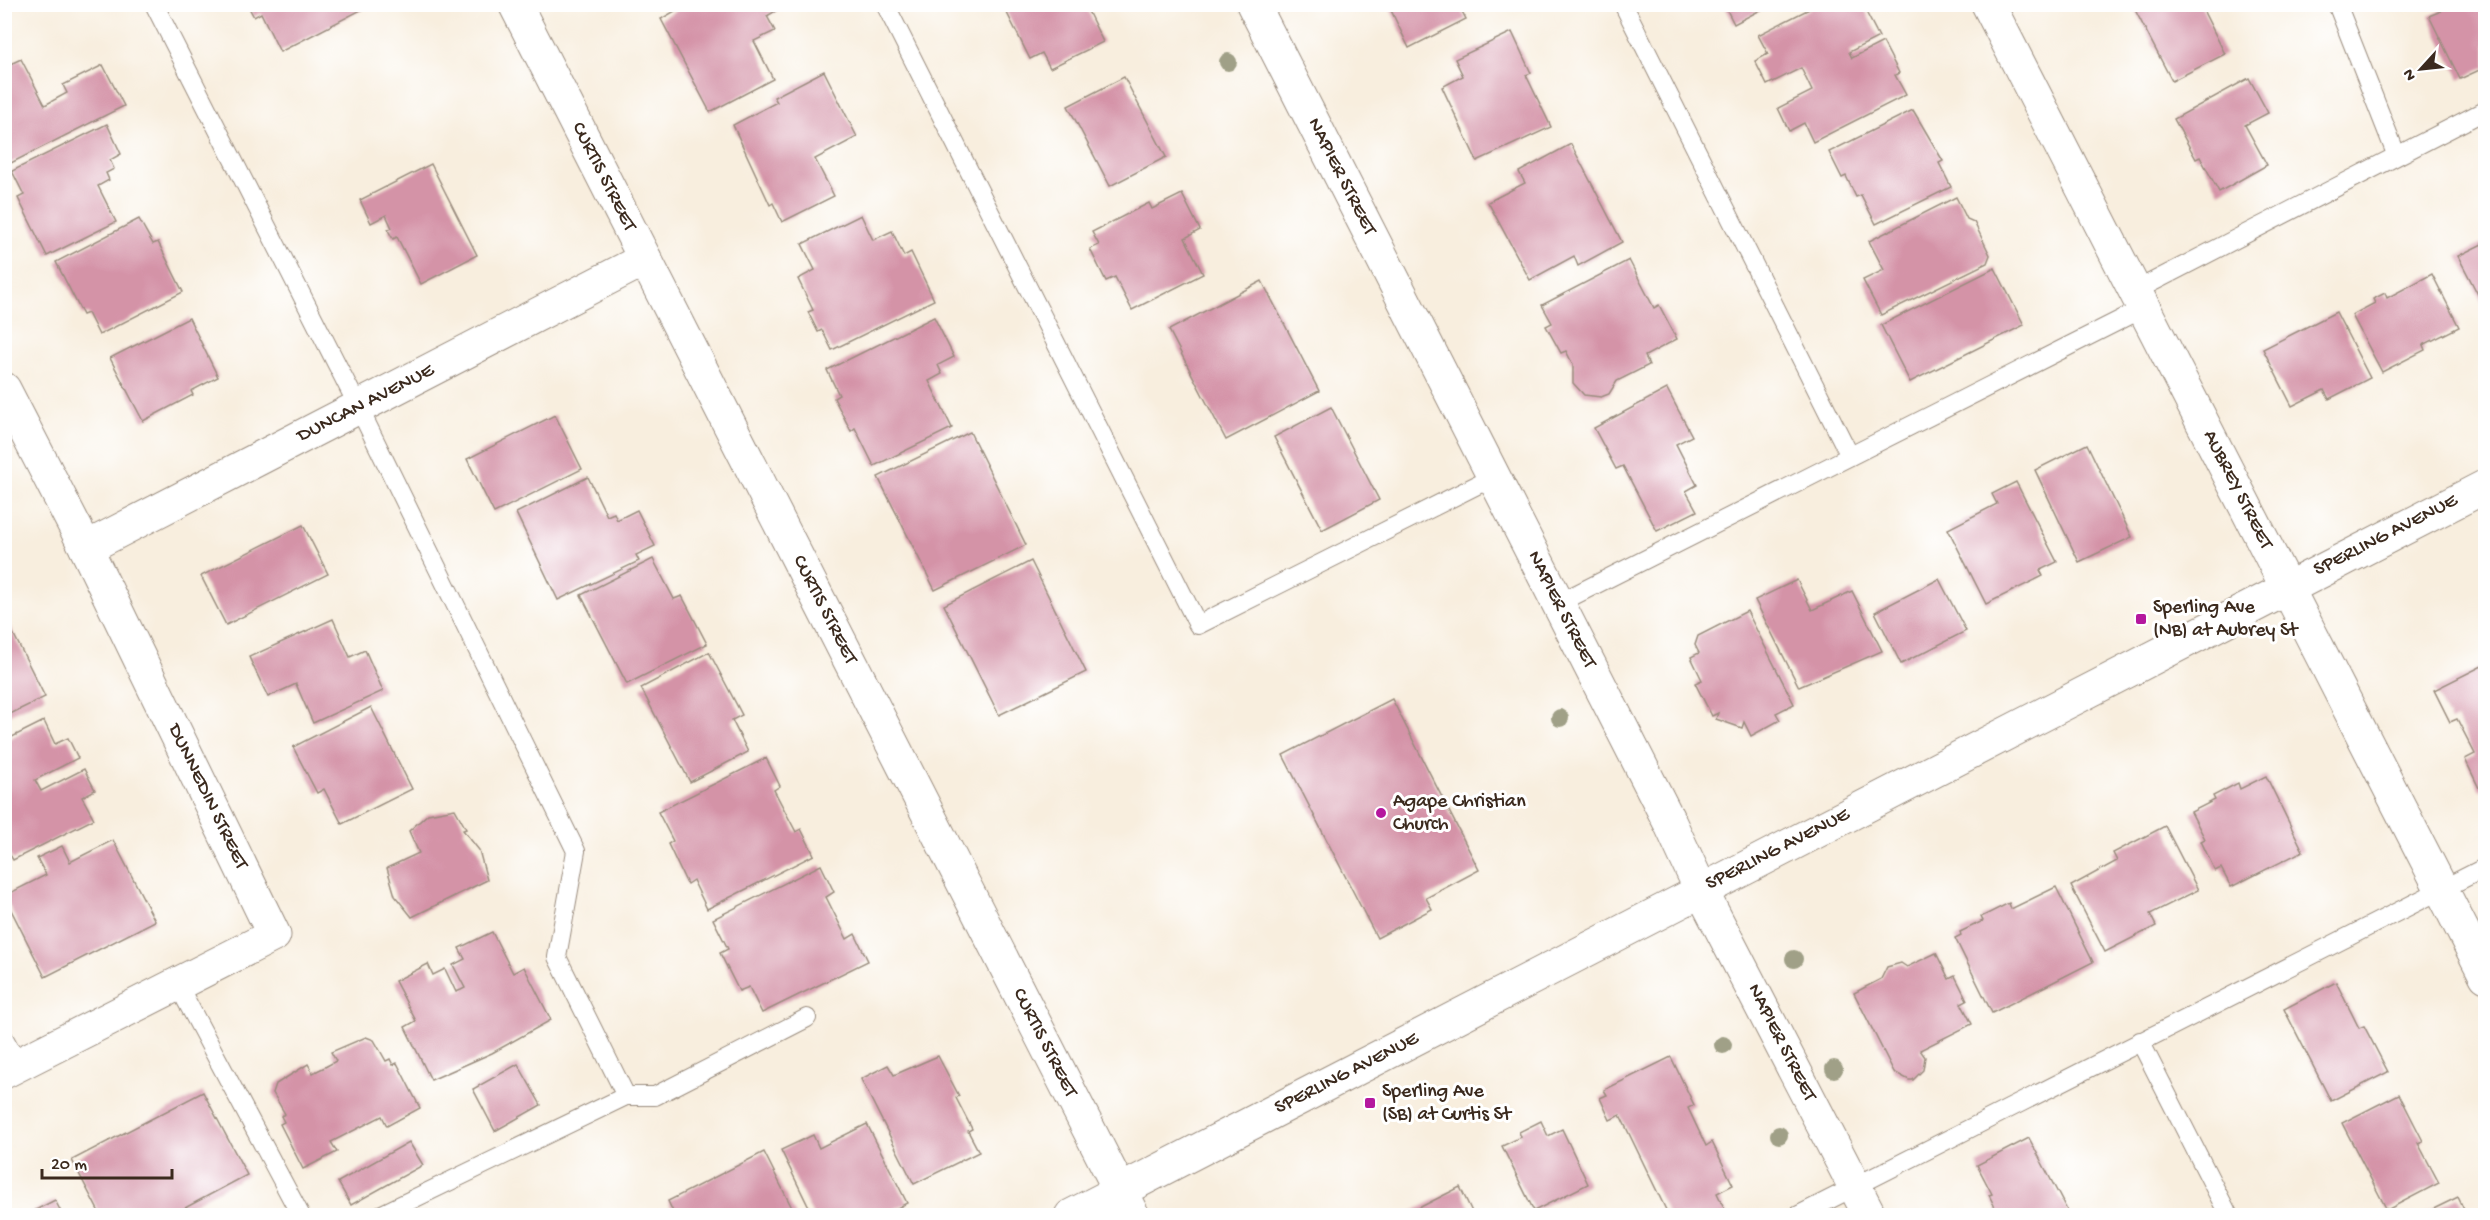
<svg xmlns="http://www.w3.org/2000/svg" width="2490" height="1220" viewBox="0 0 2490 1220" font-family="'Gochi Hand',sans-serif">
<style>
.building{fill:#d493a7}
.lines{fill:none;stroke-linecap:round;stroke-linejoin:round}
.service-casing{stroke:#9a8c7e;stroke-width:20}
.minor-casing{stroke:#9a8c7e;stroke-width:35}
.tertiary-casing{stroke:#9a8c7e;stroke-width:35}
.service{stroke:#fff;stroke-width:18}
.minor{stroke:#fff;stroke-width:33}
.tertiary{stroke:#fff;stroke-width:33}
.tree{fill:#a0a087}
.poi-dot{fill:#b5179e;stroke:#fff;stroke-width:2}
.labels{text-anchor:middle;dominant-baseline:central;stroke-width:6;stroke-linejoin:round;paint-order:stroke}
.street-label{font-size:20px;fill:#3b2a1e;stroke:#fff}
.poi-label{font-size:20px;fill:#3b2a1e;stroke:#fff;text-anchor:start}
</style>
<rect width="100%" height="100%" fill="#fff"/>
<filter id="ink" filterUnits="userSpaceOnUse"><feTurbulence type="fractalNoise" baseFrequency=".0167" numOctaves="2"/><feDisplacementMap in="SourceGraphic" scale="12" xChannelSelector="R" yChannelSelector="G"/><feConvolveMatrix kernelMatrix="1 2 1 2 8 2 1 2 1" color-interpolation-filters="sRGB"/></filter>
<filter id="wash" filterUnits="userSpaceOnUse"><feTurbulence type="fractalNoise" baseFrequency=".008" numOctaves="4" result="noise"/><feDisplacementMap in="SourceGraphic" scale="24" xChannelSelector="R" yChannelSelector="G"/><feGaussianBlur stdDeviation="1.35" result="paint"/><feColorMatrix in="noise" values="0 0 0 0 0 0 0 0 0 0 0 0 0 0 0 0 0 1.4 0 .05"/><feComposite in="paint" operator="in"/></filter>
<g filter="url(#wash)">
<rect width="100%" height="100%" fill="#f8eede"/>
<g id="blocks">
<g class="building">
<path d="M247,4h114l2,5 -83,43 -19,-39 -7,4z"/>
<path d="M687,4h89l3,5 -12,7 8,15 -21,10 19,38 -63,33 -49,-93z"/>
<path d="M1388,4h70l8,15 -57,29z"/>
<path d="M1724,4h48l-38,20z"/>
<path d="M1819,4h39l3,7 4,-1 14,27 -30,15 3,6 31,-16 16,31 -4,2 11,20 -93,47 -9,-19 -15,8 -11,-23 34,-17 -11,-23 -34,17 -12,-24 13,-7 -10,-19z"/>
<path d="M2132,4h68l25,50 -53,27z"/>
<path d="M2438,4h48v63l-26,12 -31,-63 12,-5z"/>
<path d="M1003,5h89l-6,2 17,35 -53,26 -8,-15 -12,6z"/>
<path d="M1512,32l19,41 -5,2 25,52 -74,34 -35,-74 21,-11 -8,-17z"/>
<path d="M21,59l24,46 22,-12 -4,-8 40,-20 21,41 -115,58 -5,-9v-88z"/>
<path d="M824,71l33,66 -42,22 19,37 -52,26 -9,-19 -3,2 -37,-80 44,-23 -3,-5z"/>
<path d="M1124,77l42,80 -56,29 -42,-80z"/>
<path d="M2249,78l19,35 -23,12 22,40 -48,27 -19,-35 -4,2 -22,-40z"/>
<path d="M1913,110l30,51 -4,2 12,24 -75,37 -15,-29 -5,2 -10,-21 -4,2 -13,-26z"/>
<path d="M107,124l14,30 -11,6 4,9 -8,4 3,7 -11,6 18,36 -69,34 -29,-58 6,-3 -12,-24z"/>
<path d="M1571,144l51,98 -44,24 -4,-10 -44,24 -42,-78 37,-19 -6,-11z"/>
<path d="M431,164l46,91 -56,29 -24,-47 -4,2 -5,-9 4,-2 -6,-13 -15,8 -11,-23z"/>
<path d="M1182,194l18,36 -15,8 18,36 -71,36 -17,-33 -9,4 -16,-32 9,-4 -7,-13 57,-29 3,6z"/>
<path d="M1956,197l11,22 7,3 16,33 -3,8 -106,52 -18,-35 21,-10 -15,-29z"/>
<path d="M861,215l12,25 19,-9 12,25 7,-4 23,48 -102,50 -10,-20 -4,2 -10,-20 5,-2 -15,-31 17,-9 -13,-26z"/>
<path d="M139,219l14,25 5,-2 25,50 -84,43 -11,-22 -5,2 -27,-53z"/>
<path d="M2486,242v68l-28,-54z"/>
<path d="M1629,260l25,48 5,-3 18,34 -32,17 4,9 -32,16 -8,13 -8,3 -17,-2 -11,-12v-18l-7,-14 -5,2 -15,-27 6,-3 -10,-18z"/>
<path d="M1995,268l29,57 -114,57 -29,-57z"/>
<path d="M2432,274l27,53 -36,18 2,5 -43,22 -30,-57 23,-12 -2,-4 12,-6 2,5z"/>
<path d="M1262,281l57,110 -93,49 -57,-110z"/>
<path d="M2336,312l34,66 -41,21 -5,-9 -32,16 -29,-57z"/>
<path d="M934,317l20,40 -16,8 4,9 -13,7 23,47 -78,38 -19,-38 -4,3 -17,-33 5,-3 -12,-25z"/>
<path d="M189,318l29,59 -27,14 2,4 -50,26 -33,-63z"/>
<path d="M1667,389l25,47 -16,8 21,41 -11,6 11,20 -40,20 -34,-65 -7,3 -22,-41z"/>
<path d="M1331,407l48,93 -57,30 -48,-93z"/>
<path d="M555,415l27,54 -88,44 -27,-54z"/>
<path d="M970,432l56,113 -91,45 -57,-113z"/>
<path d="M2087,444l45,93 -53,25 -44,-92z"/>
<path d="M588,477l19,39 7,-3 3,7 20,-10 18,36 -19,9 3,6 -81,39 -42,-87z"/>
<path d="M2016,482l41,80 -17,8 3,6 -57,28 -38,-75 49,-25 -5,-10z"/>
<path d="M303,525l25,49 -102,51 -25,-49z"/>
<path d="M653,559l21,40 8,-3 25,48 -80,40 -46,-89z"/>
<path d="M1031,561l55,111 -87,43 -55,-110z"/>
<path d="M1939,579l27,52 -65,33 -26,-52z"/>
<path d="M1797,580l15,30 40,-19 30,60 -83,36 -44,-87z"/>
<path d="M1747,611l47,93 -18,9 4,7 -29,16 -7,-14 -2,6 -26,-9 2,-6 -6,3 -17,-33 7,-3 -11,-23 8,-4 -4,-8 3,-9z"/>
<path d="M4,615l41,82 -41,20z"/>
<path d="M333,619l17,38 15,-7 18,41 -70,32 -17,-39 -28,13 -19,-40z"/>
<path d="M709,652l33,63 -10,5 16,32 -58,30 -49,-94z"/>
<path d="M2486,664v124l-6,2 -15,-31 10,-5 -18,-35 -7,3 -16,-32z"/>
<path d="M1392,699l87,171 -53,28 6,11 -55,29 -94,-183z"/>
<path d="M371,707l41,82 -70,35 -18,-35 -7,4 -24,-46z"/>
<path d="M44,721l11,23 13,-6 10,20 -43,22 6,11 43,-22 11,21 -13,7 12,22 -81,41 -9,-15v-104z"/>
<path d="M766,758l14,28 -6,4 22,42 5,-3 13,26 -107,54 -14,-29 -6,4 -19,-40 5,-3 -15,-29z"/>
<path d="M2266,776l37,75 -72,36 -10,-19 -6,3 -14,-30 4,-2 -14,-27 24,-12 -2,-4 25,-13 2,6z"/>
<path d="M455,809l11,20 -3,1 16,20 8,30 -75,37 -17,-21 -8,-28 32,-15 -10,-22 19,-17z"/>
<path d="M2165,826l33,64 -48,24 6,12 -51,26 -34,-66 46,-25 -4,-8z"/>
<path d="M113,840l42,81 -110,56 -41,-81 42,-21 -9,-17 25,-12 8,16z"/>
<path d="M821,865l13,27 -8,5 21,42 8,-5 13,27 -106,52 -13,-26 -10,4 -19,-38 8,-4 -15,-30z"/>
<path d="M2056,887l37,75 -101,51 -37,-75 6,-3 -1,-3 23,-11 -2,-4 28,-14 2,6z"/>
<path d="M492,932l21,41 11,-6 27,53 -59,33 -61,27 -26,-53 11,-6 -21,-40 33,-17 5,11 12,-6 11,23 5,-2 4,-2 -12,-23 12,-6 -6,-11z"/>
<path d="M1936,953l13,26 6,-3 12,24 -6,3 11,21 -52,26 5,7 -2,13 -10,10h-4l-15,-8 -40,-79 27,-14 6,-12 14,-4 6,4z"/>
<path d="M2336,982l23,46 5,-2 24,46 -57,29 -47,-92z"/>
<path d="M366,1037l8,3 12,21 4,-2 3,6 4,-2 23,45 -33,18 -5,-10 -51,26 6,10 -34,17 -23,-45 4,-2 -3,-6 4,-2 -12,-21 3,-9 32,-20 5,9 12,-6 11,-6 -5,-9z"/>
<path d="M938,1056l21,40 -3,2 16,31 -4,2 11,21 -65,32 -53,-105 27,-14 6,10z"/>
<path d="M1671,1057l23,48 -6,3 18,38 6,-4 21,43 -16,8 11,23h-59l-49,-101 -10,5 -10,-22 7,-3 -3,-5z"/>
<path d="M518,1064l23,41 -46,26 -22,-42z"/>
<path d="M203,1092l44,83 -77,41h-69l-29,-56z"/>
<path d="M2399,1094l24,47 -5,2 21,40 -52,27 -45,-87z"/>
<path d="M1541,1121l7,15 14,-7 26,55 -54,27 -32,-65 19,-9 -2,-5z"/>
<path d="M867,1124l40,79 -25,13h-69l-32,-66 32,-15 6,13z"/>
<path d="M2029,1138l41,78h-71l-10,-21 3,-1 -15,-29z"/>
<path d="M409,1142l14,23 -72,40 -13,-23z"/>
<path d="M764,1152l32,64h-121l-7,-15z"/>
<path d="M1460,1187l14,29h-71z"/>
<path d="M2458,1197l9,19h-48z"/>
<path d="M55,1200l8,16h-39z"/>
</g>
</g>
</g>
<g filter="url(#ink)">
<use href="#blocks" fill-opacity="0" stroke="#9a8c7e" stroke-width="1.5"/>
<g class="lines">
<g class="service-casing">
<g id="service">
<path d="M154,4l205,404 217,443 -19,106 69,139"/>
<path d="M885,4l313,621 295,-148"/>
<path d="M1623,4l227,452"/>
<path d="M2337,4l59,150"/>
<path d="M2133,292l353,-182"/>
<path d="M1557,604l585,-295"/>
<path d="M178,985l123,231"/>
<path d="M4,1038l15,27"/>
<path d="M2140,1041l89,175"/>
<path d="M378,1216l248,-120h29l152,-78"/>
<path d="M1797,1216l689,-349"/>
</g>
</g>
<g class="minor-casing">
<g id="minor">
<path d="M1253,4l417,819 31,67 169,326"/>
<path d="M1988,4l498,972"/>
<path d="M4,389l82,159 188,387 -270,137"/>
<path d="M86,548l559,-289"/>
</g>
</g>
<g class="tertiary-casing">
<g id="tertiary">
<path d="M515,4l618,1212"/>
<path d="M1071,1216l1415,-730"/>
</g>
</g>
<use href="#service" class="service"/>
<use href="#minor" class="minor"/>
<use href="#tertiary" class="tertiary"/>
</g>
<g class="tree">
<circle cx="1228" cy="62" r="9"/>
<circle cx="1560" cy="718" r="9"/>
<circle cx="1794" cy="959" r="9"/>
<circle cx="1723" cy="1045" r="9"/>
<circle cx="1834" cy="1069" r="9"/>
<circle cx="1779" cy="1135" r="9"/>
</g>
</g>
<g class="poi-dot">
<rect x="2135" y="613" width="12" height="12" rx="3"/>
<circle cx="1381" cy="813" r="6"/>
<rect x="1364" y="1097" width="12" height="12" rx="3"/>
</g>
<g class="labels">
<g class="street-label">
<text transform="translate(603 177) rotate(63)">CURTIS STREET</text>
<text transform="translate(1341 177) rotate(63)">NAPIER STREET</text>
<text transform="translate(366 404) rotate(-27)">DUNCAN AVENUE</text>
<text transform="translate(2237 490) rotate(63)">AUBREY STREET</text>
<text transform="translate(2386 536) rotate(-27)">SPERLING AVENUE</text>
<text transform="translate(824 610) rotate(63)">CURTIS STREET</text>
<text transform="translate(1561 610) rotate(63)">NAPIER STREET</text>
<text transform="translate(207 797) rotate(64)">DUNNEDIN STREET</text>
<text transform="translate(1778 850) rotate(-27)">SPERLING AVENUE</text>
<text transform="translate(1044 1043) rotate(63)">CURTIS STREET</text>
<text transform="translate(1781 1043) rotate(63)">NAPIER STREET</text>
<text transform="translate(1347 1074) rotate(-27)">SPERLING AVENUE</text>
</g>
<g class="poi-label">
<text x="2153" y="608">Sperling Ave<tspan x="2153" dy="23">(NB) at Aubrey St</tspan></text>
<text x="1393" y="802">Agape Christian<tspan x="1393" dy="23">Church</tspan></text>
<text x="1382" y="1092">Sperling Ave<tspan x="1382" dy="23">(SB) at Curtis St</tspan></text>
</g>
</g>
<rect width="2490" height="1220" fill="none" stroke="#fff" stroke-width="24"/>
<g transform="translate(2421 69) rotate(243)" stroke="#ffffff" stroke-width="4.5" paint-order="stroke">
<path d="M0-4.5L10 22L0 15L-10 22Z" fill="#3b2a1e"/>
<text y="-9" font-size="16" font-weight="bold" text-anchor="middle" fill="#3b2a1e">N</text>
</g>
<path d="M42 1169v9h130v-9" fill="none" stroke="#3b2a1e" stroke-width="3"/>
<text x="51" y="1169" font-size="18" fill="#3b2a1e" stroke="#ffffff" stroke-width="4.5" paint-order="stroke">20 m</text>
</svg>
